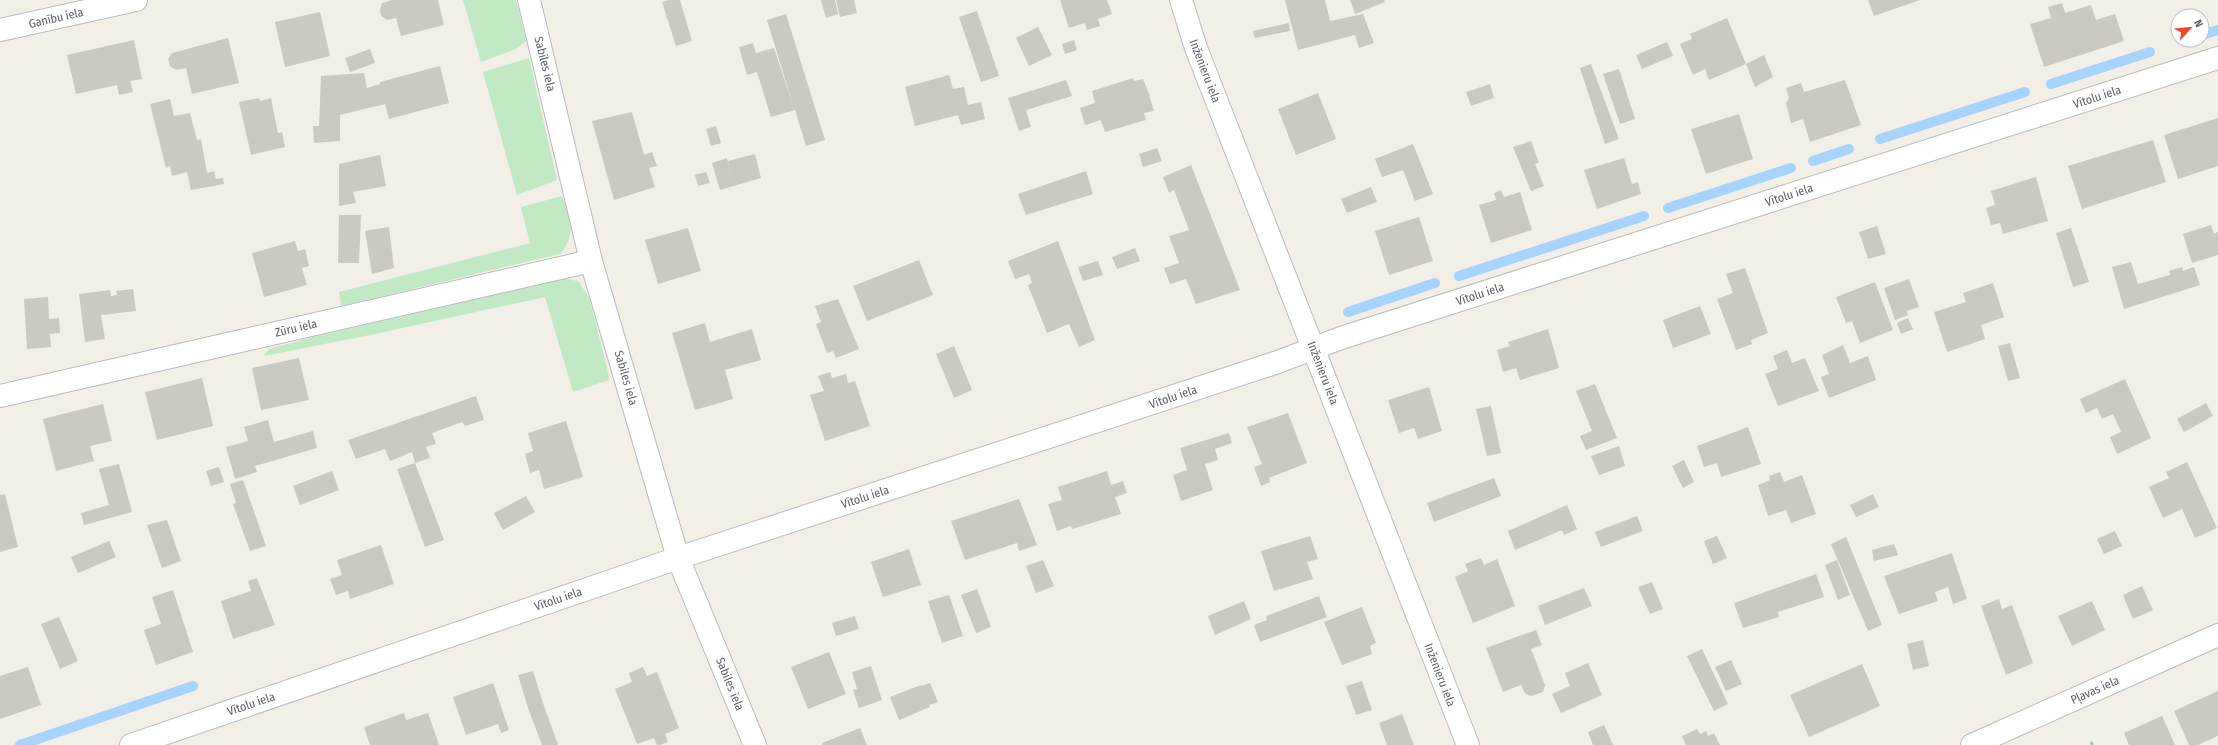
<svg xmlns="http://www.w3.org/2000/svg" width="2218" height="745" viewBox="0 0 2218 745" font-family="'Fira Sans Condensed',sans-serif">
<style>
.green{fill:#c1e9c4}
.lines{fill:none;stroke-linecap:round;stroke-linejoin:round}
.stream{stroke:#a7d3ff;stroke-width:10}
.building{fill:#ccc9c3}
.street-casing{stroke:#b8bbc0;stroke-width:24}
.secondary-casing{stroke:#b9bcc2;stroke-width:24}
.path{stroke:#98c8a9;stroke-width:2.5;stroke-dasharray:4 2;stroke-linecap:butt}
.street{stroke:#fff;stroke-width:22}
.secondary{stroke:#fff;stroke-width:22}
.labels{text-anchor:middle;dominant-baseline:central;stroke-width:3;stroke-linejoin:round;paint-order:stroke}
.street-label{font-size:12px;fill:#5d6167;stroke:#fff}
</style>
<rect width="100%" height="100%" fill="#f1efe6"/>
<g class="green">
<path d="M463,0h53l10,41 -10,8 -35,13z"/>
<path d="M529,58l28,122 -40,15 -34,-123z"/>
<path d="M562,196c8,22 15,38 -2,58l-219,52 -2,-14 191,-49 -9,-36z"/>
<path d="M561,278l17,3 11,16 19,75 1,8 -36,12 -28,-95 -170,37 -111,22 5,-7 44,-12 230,-53z"/>
</g>
<g class="lines">
<g class="stream">
<path d="M2202,35l16,-5"/>
<path d="M2184,41l2,-1"/>
<path d="M2051,84l99,-32"/>
<path d="M1880,139l145,-47"/>
<path d="M1813,161l36,-12"/>
<path d="M1668,208l123,-40"/>
<path d="M1459,276l185,-60"/>
<path d="M1348,312l87,-29"/>
<path d="M20,745l173,-59"/>
</g>
</g>
<g class="building">
<path d="M392,0h46l6,25 -43,11 -5,-18 -9,2 -6,-4 -1,-6 2,-7z"/>
<path d="M669,0h11l12,41 -16,5 -14,-44z"/>
<path d="M821,0h14l3,14 -12,4z"/>
<path d="M836,0h18l3,13 -17,4z"/>
<path d="M1060,0h47l5,14 -14,5 2,7 -13,4 -2,-7 -16,5z"/>
<path d="M1285,0h40l5,21 33,-7 11,29 -15,5 -4,-13 -57,15z"/>
<path d="M1350,0h34l1,2 -30,12z"/>
<path d="M1868,0h52l-46,16z"/>
<path d="M2062,3l3,10 26,-8 5,15 19,-6 9,27 -80,26 -14,-43 21,-6 -3,-11z"/>
<path d="M977,11l22,65 -18,6 -22,-65z"/>
<path d="M320,12l10,44 -45,11 -10,-45z"/>
<path d="M786,14l39,126 -19,6 -11,-36 -24,7 -14,-45 -10,3 -8,-28 14,-4 3,10 18,-5 19,57 -26,-85z"/>
<path d="M1727,18l19,46 -37,16 -4,-11 -12,6 -13,-31 12,-5 -2,-5z"/>
<path d="M1289,23l1,8 -35,7 -2,-7z"/>
<path d="M1038,27l14,28 -23,11 -13,-28z"/>
<path d="M228,38l11,45 -47,11 -6,-26 -10,2 -6,-4 -2,-7 4,-6z"/>
<path d="M134,40l8,39 -12,2 3,11 -14,3 -2,-10 -41,9 -9,-39z"/>
<path d="M1074,40l3,10 -12,4 -3,-10z"/>
<path d="M1667,42l6,14 -31,13 -6,-14z"/>
<path d="M370,49l5,14 -25,9 -5,-14z"/>
<path d="M1764,55l9,22 -18,10 -9,-23z"/>
<path d="M1591,64l28,75 -14,5 -25,-76z"/>
<path d="M440,66l9,37 -60,16 -4,-15 -45,11v26l-26,2 -1,-17h6l2,-50 43,-3 3,15 13,-4v-2z"/>
<path d="M1619,69l16,50 -15,5 -17,-50z"/>
<path d="M949,75l4,14 11,-2 4,18 13,-3 4,17 -24,6 -3,-10 -43,11 -10,-39z"/>
<path d="M1133,78l1,3 9,-2 5,12 6,20 -10,2 2,7 -41,12 -4,-12 -16,5 -5,-17 15,-5 -3,-12z"/>
<path d="M1066,80l6,16 -46,14 5,17 -12,4 -11,-33z"/>
<path d="M1845,80l16,45 -51,17 -7,-23 -12,4 -5,-20 3,-5 -3,-10 15,-5 3,9z"/>
<path d="M1490,84l4,14 -23,8 -5,-14z"/>
<path d="M1318,93l18,46 -40,16 -18,-46z"/>
<path d="M259,98l1,3 11,-3 7,35 4,-1 3,15 -34,8 -12,-53z"/>
<path d="M170,99l4,17 16,-3 7,27 4,-1 6,34 7,-2 2,8 7,-1 1,6 -33,6 -4,-18 -15,4 -2,-10 -4,2 -16,-64z"/>
<path d="M632,112l12,43 8,-3 5,14 -8,2 6,19 -41,13 -22,-79z"/>
<path d="M1739,114l14,45 -47,15 -15,-45z"/>
<path d="M2218,118v48l-40,13 -14,-44z"/>
<path d="M716,126l5,17 -10,3 -5,-17z"/>
<path d="M2153,140l13,42 -84,27 -14,-43z"/>
<path d="M1531,141l8,22 -4,1 9,22 -13,5 -18,-44z"/>
<path d="M1413,144l20,50 -18,7 -12,-31 -21,7 -7,-18z"/>
<path d="M1157,148l5,13 -19,6 -4,-13z"/>
<path d="M755,154l6,24 -41,12 -8,-27 15,-5 6,24 -5,-21z"/>
<path d="M380,155l6,31 -33,6 3,11 -17,3v-42z"/>
<path d="M1624,158l8,26 6,-2 3,12 -44,15 -13,-39z"/>
<path d="M1191,165l49,125 -44,14 -10,-25 -16,5 -6,-16 15,-5 -10,-27 20,-6 -15,-40 -5,3 -6,-16z"/>
<path d="M1086,171l7,23 -67,21 -8,-21z"/>
<path d="M706,172l4,11 -12,3 -3,-11z"/>
<path d="M2036,177l12,44 -45,13 -3,-11 -9,2 -5,-17 9,-3 -4,-14z"/>
<path d="M1371,187l6,15 -30,11 -6,-14z"/>
<path d="M1501,190l3,7 16,-5 12,38 -41,13 -12,-38 17,-5 -2,-7z"/>
<path d="M339,215h22l-2,48h-21z"/>
<path d="M1419,217l14,44 -44,14 -14,-44z"/>
<path d="M2211,225l3,9 4,-2v23l-26,8 -9,-29z"/>
<path d="M1877,226l9,28 -18,5 -9,-27z"/>
<path d="M389,227l5,41 -22,6 -7,-43z"/>
<path d="M688,228l13,43 -43,13 -13,-44z"/>
<path d="M2071,228l18,54 -16,5 -17,-54z"/>
<path d="M295,241l3,10 7,-2 4,17 -7,2 5,17 -43,12 -12,-44z"/>
<path d="M1058,241l37,99 -16,7 -10,-23 -22,9 -19,-48 4,-2 -3,-9 -14,5 -7,-18z"/>
<path d="M1135,248l5,13 -23,8 -5,-12z"/>
<path d="M919,260l14,35 -66,26 -14,-35z"/>
<path d="M1098,261l5,14 -20,6 -5,-14z"/>
<path d="M2131,262l7,22 32,-9 -1,-4 13,-4 1,4 11,-4 6,18 -76,24 -12,-42z"/>
<path d="M1745,268l23,65 -17,7 1,4 -16,6 -19,-51 16,-6 -7,-19z"/>
<path d="M1909,279l10,28 -12,4 1,4 -13,5 -11,-32z"/>
<path d="M1875,282l18,48 -33,13 -8,-22 -6,2 -10,-26z"/>
<path d="M1993,283l11,34 -23,8 4,14 -38,13 -13,-40 32,-10 -3,-9z"/>
<path d="M133,289l3,22 -35,4 4,24 -20,3 -6,-48 31,-4 1,6 6,-1 -1,-4z"/>
<path d="M48,297l1,22 10,-1 1,15 -10,1 1,13 -24,2 -3,-50z"/>
<path d="M838,299l21,50 -23,9 -3,-7 -6,2 -11,-29 5,-2 -6,-16z"/>
<path d="M1700,306l11,28 -38,14 -10,-28z"/>
<path d="M1908,318l5,11 -12,5 -4,-11z"/>
<path d="M705,323l5,19 42,-13 9,31 -36,10 8,29 -38,11 -23,-77z"/>
<path d="M1548,329l11,39 -39,12 -4,-12 -13,4 -6,-22 13,-4 -2,-4z"/>
<path d="M2010,343l10,35 -12,3 -10,-35z"/>
<path d="M1843,345l7,18 18,-7 8,24 -47,18 -8,-21 8,-3 -7,-19z"/>
<path d="M954,346l18,44 -18,8 -18,-44z"/>
<path d="M1787,350l5,13 13,-5 14,33 -41,15 -13,-32 13,-5 -5,-13z"/>
<path d="M299,358l10,42 -48,10 -9,-42z"/>
<path d="M830,372l2,6 14,-4 2,9 7,-2 15,45 -45,15 -15,-46 14,-4 -6,-15z"/>
<path d="M202,378l11,48 -56,14 -12,-48z"/>
<path d="M2125,379l26,59 -34,16 -7,-17 11,-5 -8,-18 -11,5 -5,-11 -11,5 -6,-14z"/>
<path d="M1595,384l22,54 -31,12 -6,-14 12,-5 -16,-40z"/>
<path d="M1429,387l13,44 -24,8 -4,-11 -15,5 -11,-33z"/>
<path d="M476,396l8,24 -19,6 -3,-4 -30,11 4,11 -10,3 4,11 -15,5 29,77 -19,7 -28,-78 18,-6 -3,-11 -22,9 -5,-12 -29,10 -8,-19z"/>
<path d="M2206,403l7,13 -29,16 -7,-13z"/>
<path d="M103,404l9,37 -22,5 4,15 -38,10 -13,-52z"/>
<path d="M1491,406l10,47 -14,3 -11,-47z"/>
<path d="M1288,413l19,50 -38,15 1,4 -9,4 -7,-19 8,-3 -15,-37z"/>
<path d="M268,420l6,22 39,-11 4,17 -62,18 2,6 -22,7 -9,-32 22,-6 -4,-14z"/>
<path d="M566,421l17,56 -39,12 -5,-19 -9,3 -5,-19 8,-3 -5,-18z"/>
<path d="M1748,427l13,37 -40,13 -4,-14 -13,4 -7,-21z"/>
<path d="M1229,433l3,10 -17,6 3,11 -13,4 8,26 -32,11 -8,-26 14,-5 -7,-22z"/>
<path d="M1619,446l6,20 -26,9 -8,-19z"/>
<path d="M1684,460l10,22 -11,6 -11,-22z"/>
<path d="M2187,462l30,66 -22,10 -13,-29 -19,9 -14,-31 20,-9 -3,-6z"/>
<path d="M119,464l13,48 -48,13 -3,-12 28,-8 -10,-36z"/>
<path d="M219,467l5,15 -13,4 -5,-15z"/>
<path d="M332,471l7,19 -39,15 -7,-19z"/>
<path d="M1107,471l4,14 12,-4 4,12 -12,4 6,17 -49,15 -1,-3 -14,5 -9,-27 14,-4 -4,-13z"/>
<path d="M1780,472l4,10 18,-7 14,39 -25,9 -5,-13 -18,6 -10,-31 12,-5 -1,-4z"/>
<path d="M1494,478l7,18 -67,26 -7,-19z"/>
<path d="M243,480l23,66 -16,5 -17,-47 3,-1 -6,-19z"/>
<path d="M5,494l13,53 -18,5v-57z"/>
<path d="M1873,494l6,13 -23,10 -6,-12z"/>
<path d="M526,496l9,16 -32,18 -9,-17z"/>
<path d="M1019,499l18,46 -18,6 -2,-8 -52,17 -14,-39z"/>
<path d="M1567,505l10,24 -13,6 -2,-5 -47,20 -7,-19z"/>
<path d="M1637,516l6,15 -42,16 -6,-15z"/>
<path d="M167,520l14,41 -19,7 -15,-43z"/>
<path d="M2115,531l7,15 -18,8 -7,-15z"/>
<path d="M1310,536l8,23 -11,3 6,17 -39,12 -13,-40z"/>
<path d="M1717,536l10,22 -14,6 -9,-23z"/>
<path d="M1846,537l36,88 -14,6 -37,-87z"/>
<path d="M109,541l7,16 -38,16 -7,-16z"/>
<path d="M1894,544l4,11 -24,6 -2,-11z"/>
<path d="M381,545l13,39 -44,15 -2,-8 -12,4 -6,-16 12,-4 -5,-15z"/>
<path d="M909,549l12,36 -38,12 -12,-35z"/>
<path d="M1952,553l15,46 -14,5 -5,-17 -13,5 3,9 -39,13 -15,-38z"/>
<path d="M1481,558l3,7 13,-6 18,47 -42,17 -18,-46 13,-6 -3,-7z"/>
<path d="M1043,560l11,26 -18,7 -10,-27z"/>
<path d="M1837,560l13,35 -12,5 -13,-35z"/>
<path d="M1816,574l8,23 -46,15 1,5 -36,11 -9,-25z"/>
<path d="M257,578l18,47 -42,14 -12,-38 30,-10 -3,-10z"/>
<path d="M1652,582l11,27 -13,5 -12,-27z"/>
<path d="M2142,586l11,24 -20,9 -10,-24z"/>
<path d="M1584,588l8,18 -47,19 -7,-19z"/>
<path d="M977,589l14,38 -15,6 -15,-38z"/>
<path d="M173,590l20,62 -37,13 -12,-35 17,-6 -9,-27z"/>
<path d="M949,595l14,41 -21,7 -14,-42z"/>
<path d="M1319,596l8,21 -67,25 -6,-17 13,-5 -1,-4z"/>
<path d="M1999,599l3,10 10,-4 21,58 -27,12 -25,-69z"/>
<path d="M1244,601l7,18 -36,16 -7,-19z"/>
<path d="M2092,601l13,29 -33,16 -14,-30z"/>
<path d="M1362,607l14,36 -6,3 2,8 -30,11 -18,-43z"/>
<path d="M855,616l4,13 -23,7 -4,-13z"/>
<path d="M59,617l19,44 -18,8 -19,-45z"/>
<path d="M1536,630l6,15 -11,4 14,36 -2,7 -12,4 -6,-3 -4,-8 -18,7 -17,-44z"/>
<path d="M1923,640l6,26 -16,4 -6,-26z"/>
<path d="M1702,649l26,55 -14,7 -27,-55z"/>
<path d="M829,652l17,42 -38,15 -17,-42z"/>
<path d="M1731,660l11,24 -16,7 -11,-24z"/>
<path d="M1588,663l14,32 -41,18 -9,-19 18,-8 -5,-13z"/>
<path d="M1862,664l18,42 -71,31 -19,-42z"/>
<path d="M871,666l11,34 -23,8 -6,-18 4,-1 -5,-17z"/>
<path d="M28,667l13,38 -41,14v-43z"/>
<path d="M643,667l4,9 10,-4 22,56 -14,6 3,8 -8,3h-3l-3,-7 -17,6 -22,-55 17,-7 -3,-9z"/>
<path d="M533,671l10,32 15,42h-16l-14,-37 -10,-33z"/>
<path d="M1362,681l10,29 -16,5 -10,-29z"/>
<path d="M493,683l16,47 -8,3 -3,-9 -32,11 -13,-38z"/>
<path d="M930,683l8,19 -9,3 1,2 -31,13 -9,-23 31,-12v1z"/>
<path d="M2218,691v45l-20,9h-9l-15,-34z"/>
<path d="M404,713l2,7 22,-7 11,32h-69l-6,-18z"/>
<path d="M1402,714l12,31h-27l-8,-22z"/>
<path d="M2162,716l13,29h-46l-5,-12z"/>
<path d="M1604,725l9,20h-20l-5,-13z"/>
<path d="M860,728l7,17h-45v-2z"/>
<path d="M1697,729l3,5 6,-3 2,5 6,-3 6,12h-34l-4,-9z"/>
</g>
<g class="lines">
<g class="street-casing">
<g id="street">
<path d="M529,0l62,261 87,297 77,187"/>
<path d="M0,396l591,-135"/>
<path d="M131,745l547,-187 597,-195 66,-25 877,-280"/>
<path d="M1972,745l246,-110"/>
</g>
</g>
<g class="secondary-casing">
<g id="secondary">
<path d="M1181,0l15,48 272,697"/>
<path d="M0,30l136,-30"/>
</g>
</g>
<path class="path" d="M2091,742l2,3"/>
<use href="#street" class="street"/>
<use href="#secondary" class="secondary"/>
</g>
<g class="labels">
<g class="street-label">
<text transform="translate(56 18) rotate(-13)">Ganību iela</text>
<text transform="translate(545 64) rotate(76)">Sabiles iela</text>
<text transform="translate(1205 71) rotate(69)">Inženieru iela</text>
<text transform="translate(2097 97) rotate(-18)">Vītolu iela</text>
<text transform="translate(1789 195) rotate(-18)">Vītolu iela</text>
<text transform="translate(1480 294) rotate(-18)">Vītolu iela</text>
<text transform="translate(296 328) rotate(-13)">Zūru iela</text>
<text transform="translate(1323 373) rotate(69)">Inženieru iela</text>
<text transform="translate(626 378) rotate(74)">Sabiles iela</text>
<text transform="translate(1173 397) rotate(-19)">Vītolu iela</text>
<text transform="translate(865 497) rotate(-18)">Vītolu iela</text>
<text transform="translate(558 599) rotate(-19)">Vītolu iela</text>
<text transform="translate(1440 675) rotate(69)">Inženieru iela</text>
<text transform="translate(730 684) rotate(68)">Sabiles iela</text>
<text transform="translate(2095 690) rotate(-24)">Pļavas iela</text>
<text transform="translate(251 704) rotate(-19)">Vītolu iela</text>
</g>
</g>
<g transform="translate(2190 28) rotate(63)"><circle r="19" fill="#ffffff" stroke="#bec0c2"/>
<path d="M0-3L7 15L0 10L-7 15Z" fill="#f44628"/>
<text y="-6" font-size="11" font-weight="bold" text-anchor="middle" fill="#5d6167">N</text>
</g>
</svg>
